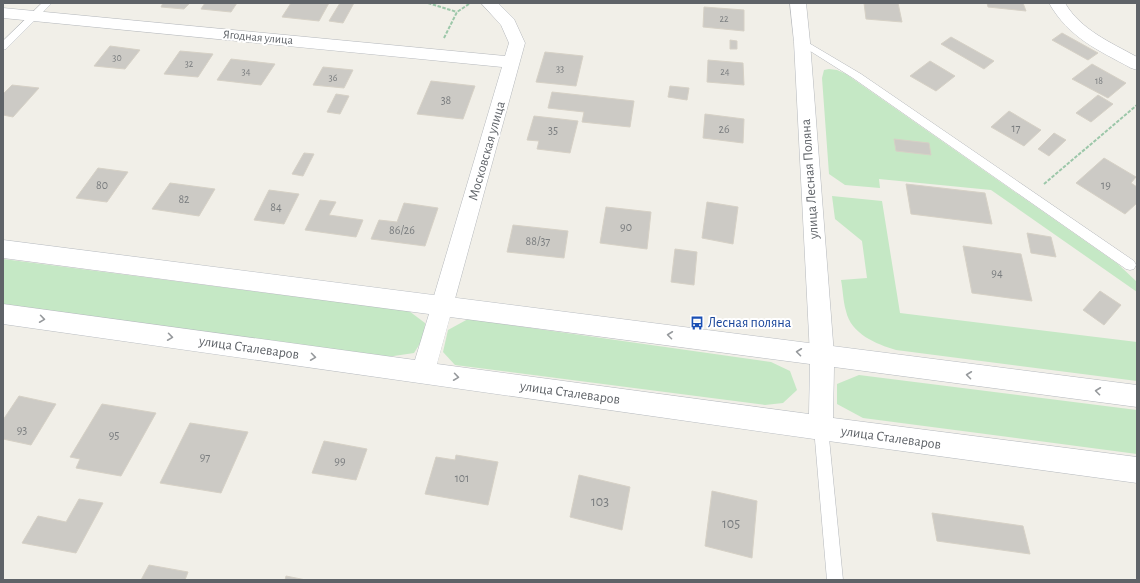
<svg xmlns="http://www.w3.org/2000/svg" width="1140" height="583" viewBox="0 0 1140 583" font-family="'Alegreya Sans',sans-serif">
<style>
.green{fill:#c5e8c5}
.building{fill:#cccac5;stroke:#d6d1c6}
.lines{fill:none;stroke-linecap:round;stroke-linejoin:round}
.service-casing{stroke:#b5b8bc;stroke-width:1}
.minor-casing{stroke:#b5b8bc;stroke-width:1}
.secondary-casing{stroke:#b6babf;stroke-width:1}
.path{stroke:#9cc7a9;stroke-width:2;stroke-dasharray:3.5 1.5;stroke-linecap:butt}
.service{fill:#fff;fill-rule:evenodd}
.minor{fill:#fff;fill-rule:evenodd}
.secondary{fill:#fff;fill-rule:evenodd}
.oneway{stroke:#979a9d}
.labels{text-anchor:middle;dominant-baseline:central;stroke-width:4;stroke-linejoin:round;paint-order:stroke}
.far-number-label{font-size:10px;fill:#7a7d7f}
.far-street-label{font-size:12px;fill:#5f6368;stroke:#fff}
.number-label{font-size:12px;fill:#7a7d7f}
.street-label{font-size:14px;fill:#5f6368;stroke:#fff}
.transit-label{font-size:14px;fill:#164399;stroke:#fff;text-anchor:start}
.near-number-label{font-size:14px;fill:#7a7d7f}
</style>
<rect width="100%" height="100%" fill="#f1efe8"/>
<g class="green">
<path d="M829,69l8,1 9,4 272,190 19,18v10l-146,-102 -112,-11 1,9 -35,-3 -16,-11 -7,-96 2,-8z"/>
<path d="M832,196l50,5 18,112 237,29v39l-241,-31c-20,-6 -45,-16 -50,-39 -3,-10 -3,-21 -5,-31l26,-2 -5,-37 -27,-22z"/>
<path d="M3,259l406,52 16,12 -1,14 -10,16 -27,4 -384,-53z"/>
<path d="M468,319l303,43 19,9 7,19 -14,13 -18,2 -310,-40 -12,-13 5,-22z"/>
<path d="M859,375l278,35v44l-274,-36 -26,-14v-20z"/>
</g>
<g class="building">
<path d="M163,3h27l-6,6 -23,-2z"/>
<path d="M205,3h32l-6,9 -30,-3z"/>
<path d="M291,3h38l-10,18 -37,-4z"/>
<path d="M340,3h14l-11,20 -14,-2z"/>
<path d="M864,3h34l4,19 -36,-3z"/>
<path d="M987,3h36l3,8 -38,-4z"/>
<path d="M704,7l40,3v21l-41,-4z"/>
<path d="M1062,33l36,20 -10,7 -36,-20z"/>
<path d="M951,37l43,24 -10,8 -43,-25z"/>
<path d="M730,40l7,1v8h-7z"/>
<path d="M110,46l30,4 -15,19 -31,-3z"/>
<path d="M180,51l33,3 -15,23 -34,-3z"/>
<path d="M545,52l38,4 -7,30 -40,-4z"/>
<path d="M231,59l44,5 -14,21 -44,-5z"/>
<path d="M708,60l35,3 1,22 -37,-3z"/>
<path d="M930,61l25,15 -19,15 -26,-15z"/>
<path d="M1092,64l34,19 -18,15 -36,-19z"/>
<path d="M323,67l30,3 -9,18 -31,-3z"/>
<path d="M431,81l44,5 -12,33 -46,-5z"/>
<path d="M12,85l27,3 -26,29 -10,-2v-21z"/>
<path d="M670,86l19,2 -2,12 -19,-3z"/>
<path d="M552,92l82,9 -4,26 -48,-5 2,-10 -36,-4z"/>
<path d="M336,94l13,2 -9,18 -13,-2z"/>
<path d="M1098,95l15,9 -22,18 -15,-9z"/>
<path d="M1009,111l32,19 -17,16 -33,-19z"/>
<path d="M705,114l39,5 -1,24 -40,-5z"/>
<path d="M534,116l44,5 -8,32 -33,-4 2,-8 -12,-1z"/>
<path d="M1054,133l12,7 -17,16 -11,-7z"/>
<path d="M894,139l35,4 2,12 -35,-4z"/>
<path d="M304,153l10,1 -11,22 -11,-2z"/>
<path d="M1104,158l32,19 -5,6 6,4v16l-12,11 -49,-31z"/>
<path d="M98,168l30,4 -21,30 -31,-4z"/>
<path d="M170,183l45,6 -16,27 -47,-7z"/>
<path d="M906,184l79,9 7,31 -81,-10z"/>
<path d="M269,190l30,4 -15,30 -30,-4z"/>
<path d="M320,200l16,2 -7,13 34,5 -7,17 -51,-7z"/>
<path d="M707,202l31,5 -5,37 -31,-6z"/>
<path d="M404,203l34,5 -13,38 -54,-7 8,-19 18,2z"/>
<path d="M606,207l45,5 -4,37 -47,-6z"/>
<path d="M513,225l55,6 -4,27 -57,-6z"/>
<path d="M1027,233l24,4 5,20 -25,-4z"/>
<path d="M963,246l58,8 11,47 -60,-8z"/>
<path d="M675,249l22,3 -3,33 -23,-3z"/>
<path d="M1100,291l21,14 -17,20 -21,-15z"/>
<path d="M19,396l37,8 -25,41 -28,-6v-19z"/>
<path d="M102,404l54,9 -35,63 -45,-8 4,-9 -10,-2z"/>
<path d="M190,423l58,9 -27,61 -61,-10z"/>
<path d="M324,441l43,8 -11,31 -44,-7z"/>
<path d="M456,455l42,7 -10,43 -63,-11 11,-37 19,3z"/>
<path d="M579,475l51,12 -8,43 -52,-13z"/>
<path d="M712,491l45,10 -5,57 -47,-12z"/>
<path d="M79,499l24,4 -27,50 -54,-10 16,-27 28,6z"/>
<path d="M932,513l91,13 7,28 -93,-13z"/>
<path d="M149,565l39,7 -3,8h-44z"/>
<path d="M286,576l20,4h-21z"/>
</g>
<g class="lines">
<g class="service-casing">
<g id="service">
<path d="M42,3h10l-46,46 -3,1v-9z"/>
<path d="M802,39l59,35 273,187 2,4 -2,4 -4,1 -4,-1 -273,-191 -54,-34 -2,-2 2,-2z"/>
<path d="M821,421l5,2 2,5 15,152h-16l-13,-152 2,-5z"/>
</g>
</g>
<g class="minor-casing">
<g id="minor">
<path d="M481,3h17l16,16 11,24 -72,263 -3,7 -8,3 -8,-3 -3,-7 71,-239 -499,-49v-10l502,48 4,-13 -8,-18z"/>
<path d="M790,3h16l4,39 24,313 -4,8 -8,3 -8,-3 -4,-8 -16,-313z"/>
<path d="M1049,3h16c16,27 45,39 72,54v13l-6,-2c-33,-18 -62,-30 -82,-65z"/>
</g>
</g>
<g class="secondary-casing">
<path id="secondary" d="M3,240l1134,145v22l-303,-40 -1,51 304,39v26l-316,-43 -818,-116v-20l412,56 14,-46 -426,-56zM450,317l360,47 -1,50 -372,-50z"/>
</g>
<g class="path">
<path d="M428,3l29,9"/>
<path d="M444,38l13,-26 12,-8"/>
<path d="M1044,184l93,-79"/>
</g>
<use href="#service" class="service"/>
<use href="#minor" class="minor"/>
<use href="#secondary" class="secondary"/>
</g>
<defs><path id="oneway-chevron" d="M-2-3.5L2.5 0L-2 3.5" fill="none" stroke-width="1.6" stroke-linecap="round" stroke-linejoin="round"/></defs>
<g class="oneway">
<use href="#oneway-chevron" transform="translate(42 319) rotate(8)"/>
<use href="#oneway-chevron" transform="translate(670 335) rotate(-173)"/>
<use href="#oneway-chevron" transform="translate(170 337) rotate(8)"/>
<use href="#oneway-chevron" transform="translate(799 352) rotate(-173)"/>
<use href="#oneway-chevron" transform="translate(313 357) rotate(8)"/>
<use href="#oneway-chevron" transform="translate(969 375) rotate(-173)"/>
<use href="#oneway-chevron" transform="translate(456 377) rotate(8)"/>
<use href="#oneway-chevron" transform="translate(1098 391) rotate(-173)"/>
</g>
<defs>
<g id="bus-bare" transform="scale(1.08)"><path d="M-5-6H5V4H4V6H2V4H-2V6H-4V4H-5ZM-3.5-4V0h7V-4ZM-3.5 1.2v1.5H-2V1.2ZM2 1.2v1.5H3.5V1.2Z" fill="#1a4fb4" stroke="#fff" stroke-width="2.5" paint-order="stroke"/></g>
</defs>
<g fill-rule="evenodd">
<use href="#bus-bare" x="697" y="323"/>
</g>
<g class="labels">
<g class="far-number-label">
<text x="724" y="19">22</text>
<text x="117" y="58">30</text>
<text x="189" y="64">32</text>
<text x="560" y="69">33</text>
<text x="246" y="72">34</text>
<text x="725" y="72">24</text>
<text x="333" y="78">36</text>
<text x="1099" y="81">18</text>
</g>
<g class="far-street-label">
<text transform="translate(258 37) rotate(5)">Ягодная улица</text>
</g>
<g class="number-label">
<text x="446" y="100">38</text>
<text x="1016" y="128">17</text>
<text x="724" y="129">26</text>
<text x="553" y="130">35</text>
<text x="102" y="185">80</text>
<text x="1106" y="185">19</text>
<text x="184" y="199">82</text>
<text x="276" y="207">84</text>
<text x="626" y="227">90</text>
<text x="402" y="230">86/26</text>
<text x="538" y="241">88/37</text>
<text x="997" y="273">94</text>
<text x="22" y="430">93</text>
<text x="114" y="435">95</text>
<text x="205" y="457">97</text>
<text x="340" y="461">99</text>
<text x="462" y="478">101</text>
</g>
<g class="street-label">
<text transform="translate(487 151) rotate(-74)">Московская улица</text>
<text transform="translate(810 179) rotate(-94)">улица Лесная Поляна</text>
<text transform="translate(249 348) rotate(8)">улица Сталеваров</text>
<text transform="translate(570 393) rotate(8)">улица Сталеваров</text>
<text transform="translate(891 438) rotate(8)">улица Сталеваров</text>
</g>
<g class="transit-label">
<text x="708" y="323">Лесная поляна</text>
</g>
<g class="near-number-label">
<text x="600" y="502">103</text>
<text x="731" y="524">105</text>
</g>
</g>
<rect width="1140" height="583" fill="none" stroke="#5f6368" stroke-width="8"/>
</svg>
